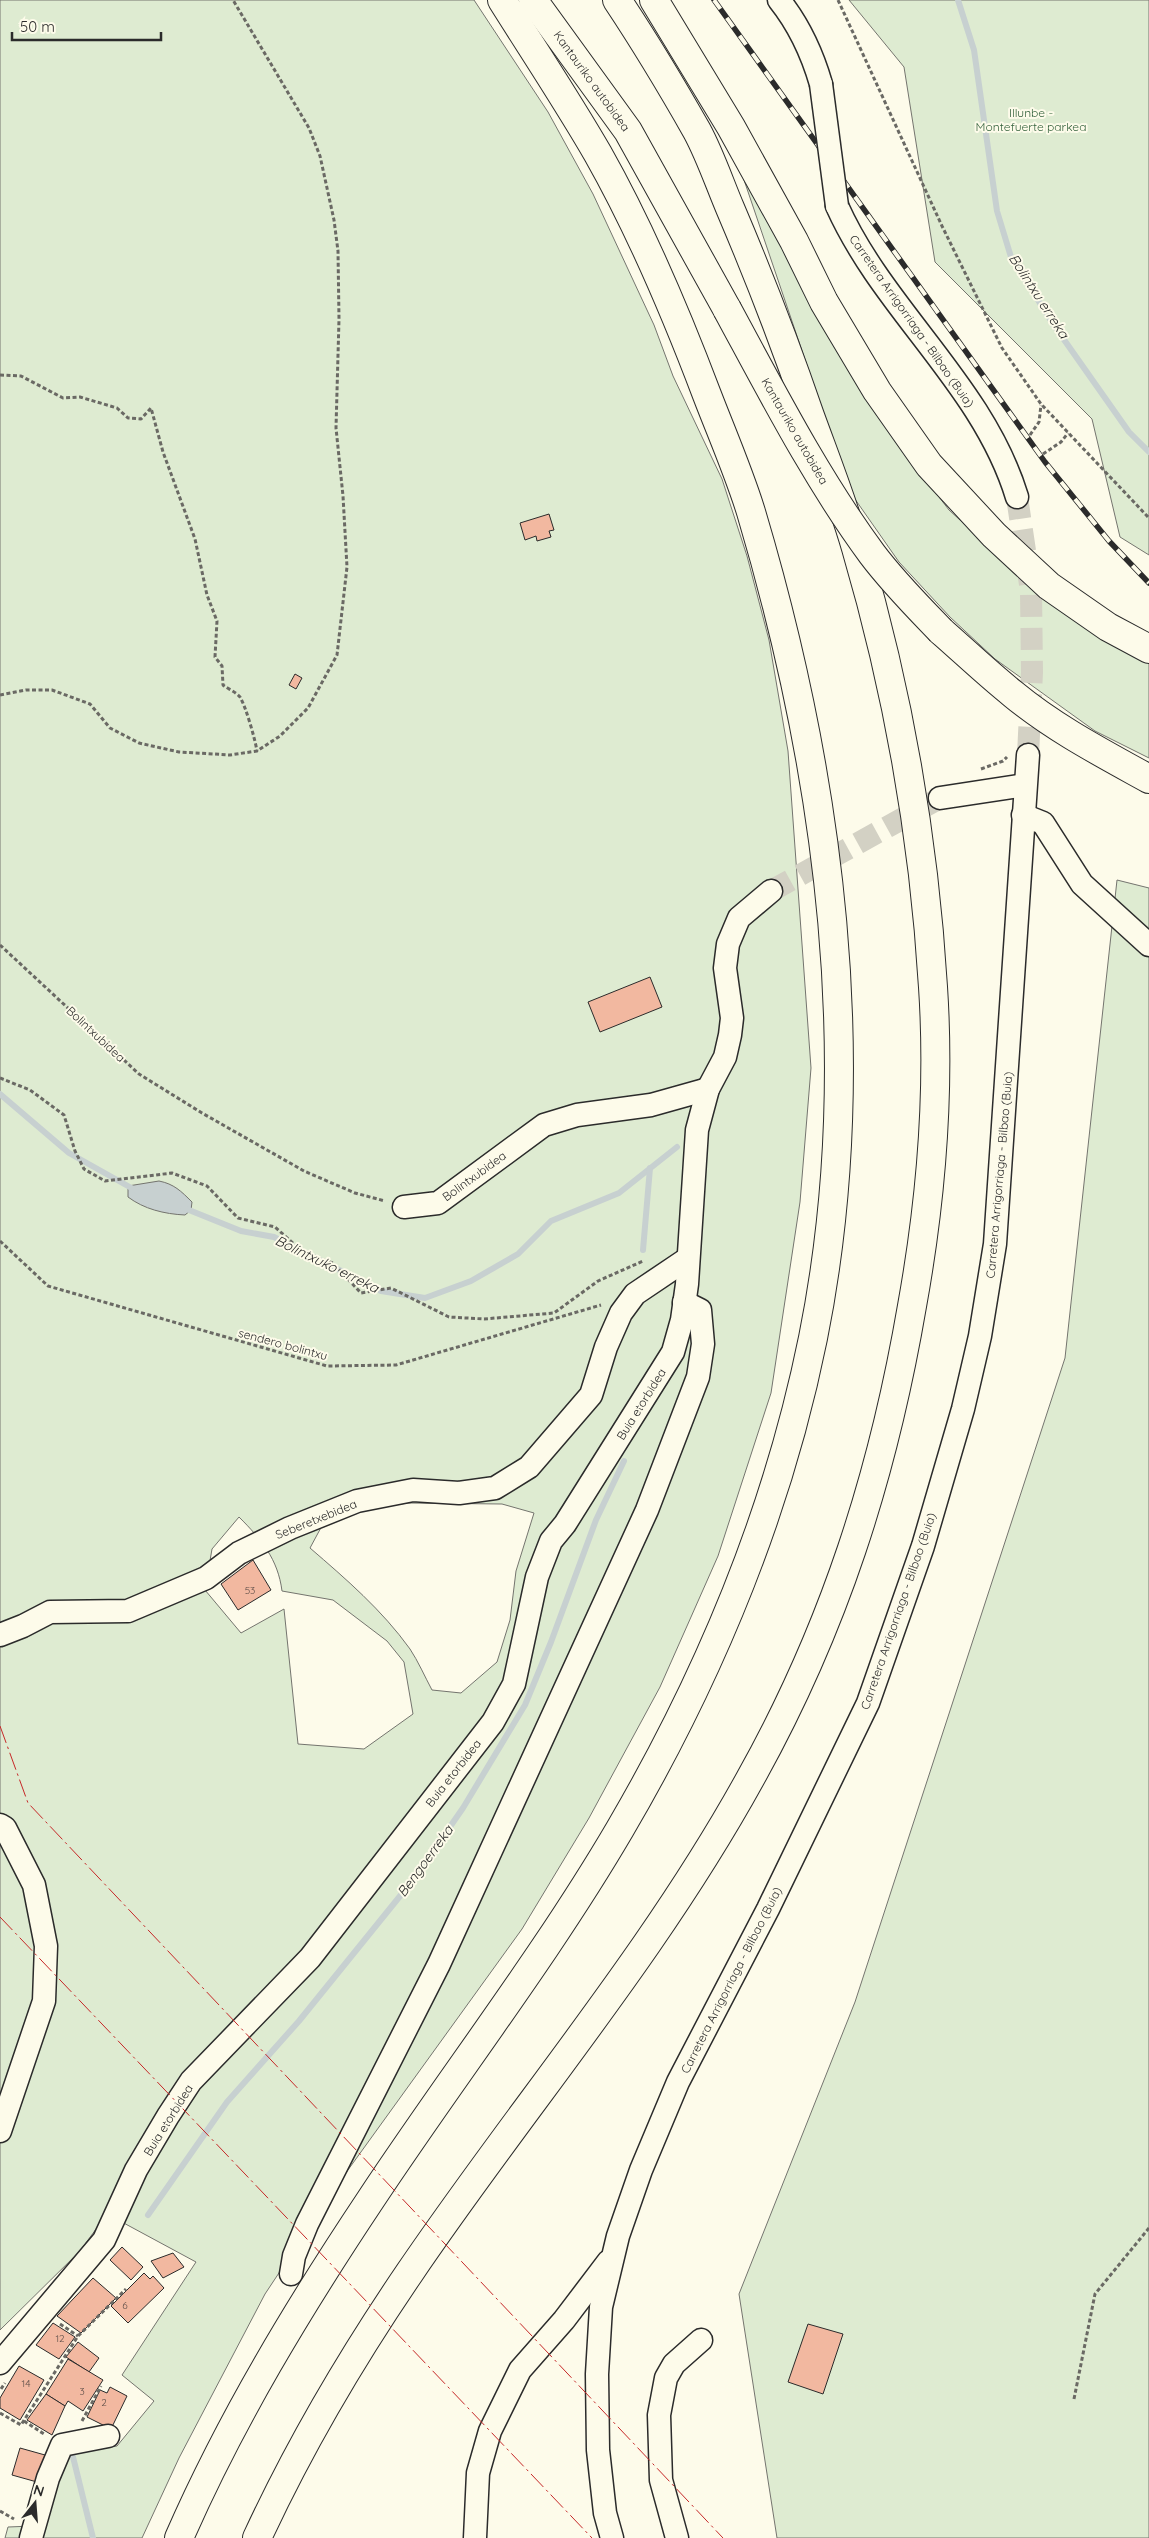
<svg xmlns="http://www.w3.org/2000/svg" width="1149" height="2538" viewBox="0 0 1149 2538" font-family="Quicksand,sans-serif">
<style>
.green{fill:#deebd1;stroke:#74746e;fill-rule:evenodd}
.water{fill:#c7d0d0;stroke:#74746e}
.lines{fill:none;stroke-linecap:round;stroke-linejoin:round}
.stream{stroke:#c7d0d0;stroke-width:6}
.building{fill:#f2b8a0;stroke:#2b2b2b}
.minor-tunnel{stroke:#d3d1c4;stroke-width:22;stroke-dasharray:22 11;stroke-linecap:butt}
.minor-casing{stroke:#2b2b2b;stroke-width:25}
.highway-casing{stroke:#2b2b2b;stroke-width:30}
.path{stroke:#6a6964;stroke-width:3;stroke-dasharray:4 2.5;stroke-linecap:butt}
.minor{stroke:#fdfbea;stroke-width:22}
.highway{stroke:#fdfbea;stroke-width:28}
.rail-casing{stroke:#2b2b2b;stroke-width:5.5}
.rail{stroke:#fdfbea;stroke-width:4;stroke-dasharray:11;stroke-linecap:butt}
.minor-bridge-casing{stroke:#2b2b2b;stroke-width:25;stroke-linecap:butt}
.highway-bridge-casing{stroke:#2b2b2b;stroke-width:30;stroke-linecap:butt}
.minor-bridge{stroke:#fdfbea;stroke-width:22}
.highway-bridge{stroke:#fdfbea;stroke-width:28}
.power{stroke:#c62828;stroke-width:1;stroke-dasharray:18 4 2.5 4;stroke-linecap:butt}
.labels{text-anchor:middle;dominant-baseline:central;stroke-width:4;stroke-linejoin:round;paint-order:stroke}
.number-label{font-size:10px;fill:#5d4e48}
.street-label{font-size:12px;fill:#2b2b2b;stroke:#fdfbea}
.park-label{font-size:12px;fill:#34623c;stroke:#fdfbea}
.water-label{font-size:14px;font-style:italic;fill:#2b2b2b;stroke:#fdfbea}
</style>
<rect width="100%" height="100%" fill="#fdfbea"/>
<g class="green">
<path d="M0,0h474l74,112 45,82 61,131 19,51 49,103 25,77 22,84 19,111 23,317 -11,134 -29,191 -53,163 -58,131 -71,131 -67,111 -182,252 -75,113 -86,164 -37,80h-137l3,-11 25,-1 31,-73 53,-7 37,-45 -32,-26 74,-113 -89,-48 -27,37 -80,79zM408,1503l94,1 32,9 -18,58 -6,49 -13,42 -36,31 -29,-3c-7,-13 -14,-29 -22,-41 -28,-39 -64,-70 -100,-101l14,-26 39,-13zM239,1517c22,22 39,42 43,74l51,9 54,41 17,21 9,52 -49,35 -66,-5 -14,-135 -43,24 -36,-43 7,-41z"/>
<path d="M849,0h300v555l-29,-18 -28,-118 -157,-157 -31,-195z"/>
<path d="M743,177l144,252 62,81 66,60 134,91v97l-54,-27 -100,-72 -45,-42 -51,-55 -49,-70z"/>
<path d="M1117,880l32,8v1650h-372l-38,-244 116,-292 210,-644z"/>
</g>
<path class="water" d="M159,1181c15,3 22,10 33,21l-1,8 -6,5c-21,-1 -41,-6 -57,-18v-11z"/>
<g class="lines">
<g class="stream">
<path d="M958,0l16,50 23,161 14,46 42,67 76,108 20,20"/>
<path d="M0,1094l69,59 66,37"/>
<path d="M184,1208l57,23 33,6 107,54 44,7 46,-17 47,-27 33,-33 68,-28 58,-46"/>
<path d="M643,1250l7,-82"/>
<path d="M148,2215l79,-113 72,-81 114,-141 50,-72 62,-103 26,-63 45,-122 28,-59"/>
<path d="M73,2457l20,81"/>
</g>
</g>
<g class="building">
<path d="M549,514l5,16 -5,1 2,6 -14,4 -1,-5 -11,4 -5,-17z"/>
<path d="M295,674l7,4 -6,11 -7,-4z"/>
<path d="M650,977l12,30 -62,25 -12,-30z"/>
<path d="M253,1560l18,30 -33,20 -17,-26z"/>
<path d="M122,2247l21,20 -12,13 -21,-20z"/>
<path d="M173,2253l11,14 -21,11 -12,-17z"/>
<path d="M144,2273l6,6 3,-3 11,12 -36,35 -17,-17z"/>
<path d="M93,2278l23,20 -35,35 -24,-17z"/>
<path d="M53,2323l22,14 -16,22 -23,-14z"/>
<path d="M808,2324l35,10 -20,60 -35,-12z"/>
<path d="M78,2342l21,16 -10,14 -23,-15z"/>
<path d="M68,2359l35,21 -20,31 -15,-10 -3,5 -19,-12z"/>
<path d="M19,2366l25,14 -24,40 -20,-12v-10z"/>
<path d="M110,2387l17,9 -16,33 -24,-12 13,-27 7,3z"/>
<path d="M46,2394l19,12 -13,29 -25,-15z"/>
<path d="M20,2448l25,7 -8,27 -25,-7z"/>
</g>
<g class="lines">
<g class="minor-tunnel">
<path d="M1017,497l14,94 1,81 -4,83"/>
<path d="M771,891l169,-93"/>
</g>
<g class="minor-casing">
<g id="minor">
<path d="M779,0c20,25 33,53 42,84"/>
<path d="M837,206c47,105 146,179 180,291"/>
<path d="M940,798l85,-13"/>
<path d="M1023,815l20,8 39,61 67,61"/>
<path d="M404,1207l34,-4 106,-78 33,-10 74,-10 57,-16"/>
<path d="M0,1635l23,-9 27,-14 78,-1 78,-33 33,-25 51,-25 67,-27 56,-11 46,3 36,-5 34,-21 62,-72 15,-48 15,-34 14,-19 52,-35"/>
<path d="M0,1825l5,3 29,57 12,61 -2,55 -44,130"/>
<path d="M291,2274l3,-18 13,-32 132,-260 208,-454 51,-133 5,-33 -3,-34 -16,-8"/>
<path d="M0,2363l104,-123 32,-70 32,-54 23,-35 119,-123 183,-236 21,-38 23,-107 14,-36 14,-17 108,-172 9,-32 5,-36 10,-154 11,-41 17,-32 5,-22 2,-17 -7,-50 3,-24 11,-26 32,-27"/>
<path d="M31,2538l17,-60 14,-33 46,-9"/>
<path d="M475,2538l3,-65 12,-42 30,-61 44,-50 44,-58"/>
<path d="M612,2538l-7,-25 -7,-63 -1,-76 4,-67 17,-71 23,-66 37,-88 90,-173 100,-206 55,-157 40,-137 17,-73 15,-92 33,-489"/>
<path d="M677,2538l-16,-58 -2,-65 7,-37 8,-14 27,-24"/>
</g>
</g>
<g class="highway-casing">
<g id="highway">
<path d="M533,0l95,131 99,178"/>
<path d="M654,0l77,127 63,114 30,61 53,89 52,74 65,70 55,51 59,41 41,22"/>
<path d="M941,631c24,21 47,43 72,63 41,34 89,59 136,85"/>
<path d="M179,2538c52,-119 120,-231 192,-339 82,-124 174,-242 249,-370 89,-152 158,-318 193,-491 55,-273 17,-561 -62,-826 -12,-39 -29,-78 -44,-117 -31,-82 -66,-165 -109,-241 -30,-52 -64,-103 -96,-154"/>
<path d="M257,2538c43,-93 95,-181 153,-266 112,-165 243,-317 340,-493 84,-150 133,-304 162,-473 19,-105 28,-213 21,-319 -9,-149 -35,-296 -77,-439 -13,-45 -30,-88 -46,-132 -24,-70 -51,-140 -80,-208 -11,-26 -20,-53 -33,-77 -25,-44 -52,-89 -80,-131"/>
</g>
</g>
<g class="path">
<path d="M838,0l104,226 60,122 39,56 108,114"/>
<path d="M0,375l21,1 42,22 17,-1 37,11 11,10 13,1 10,-11 12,44 32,87 12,56 10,26 -2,36 7,9 1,19c5,4 13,7 17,12 6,10 15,42 17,54"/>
<path d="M1030,435l9,-13 2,-17"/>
<path d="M1043,454l18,-12 7,-9"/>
<path d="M0,695l26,-5h26l38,14 20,24 29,15 40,9 51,3 27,-4 23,-15 28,-28 29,-53 10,-88 -4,-71 -7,-68 3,-109 -1,-68 -4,-31 -14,-64 -11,-28 -76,-128"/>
<path d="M981,769l22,-8 4,-4"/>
<path d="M0,945l139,129 63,39 102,58 51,22 30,8"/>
<path d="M0,1078l30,12 34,25 11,36 9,18 21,12 67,-8 35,13 31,32 37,9 30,27 28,9 28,30 30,-5 58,29 35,2 70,-6 44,-32 45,-20"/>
<path d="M0,1241l48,45 279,80 69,-1 205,-60"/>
<path d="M60,2324l18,12"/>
<path d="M1,2389l4,-6"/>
<path d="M1074,2399l21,-105 54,-66"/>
<path d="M0,2413l21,12 57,-89 48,-47"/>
<path d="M24,2421l20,13"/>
<path d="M82,2421l19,-35"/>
<path d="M0,2511l14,8"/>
</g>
<use href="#minor" class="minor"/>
<use href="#highway" class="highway"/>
<g class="rail-casing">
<path id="rail" d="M714,0l331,462 64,79 40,42"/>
</g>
<use href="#rail" class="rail"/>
<g class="minor-bridge-casing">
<path id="minor-bridge" d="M821,84l16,122"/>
</g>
<g class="highway-bridge-casing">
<path id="highway-bridge" d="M727,309c45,83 89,169 145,245 21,28 45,52 69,77"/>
</g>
<use href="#minor-bridge" class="minor-bridge"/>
<use href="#highway-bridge" class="highway-bridge"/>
<g class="power">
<path d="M0,1726l28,77 695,735"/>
<path d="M0,1917l592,621"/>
</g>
</g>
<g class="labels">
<g class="number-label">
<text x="250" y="1590">53</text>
<text x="125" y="2305">6</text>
<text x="60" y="2338">12</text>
<text x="26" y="2383">14</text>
<text x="82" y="2391">3</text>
<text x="104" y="2402">2</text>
</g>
<g class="street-label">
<text transform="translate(592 81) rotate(54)">Kantauriko autobidea</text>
<text transform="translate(912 321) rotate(55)">Carretera Arrigorriaga - Bilbao (Buia)</text>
<text transform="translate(795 431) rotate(60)">Kantauriko autobidea</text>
<text transform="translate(96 1034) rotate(43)">Bolintxubidea</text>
<text transform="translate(999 1175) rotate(-85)">Carretera Arrigorriaga - Bilbao (Buia)</text>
<text transform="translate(474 1176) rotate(-36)">Bolintxubidea</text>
<text transform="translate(283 1344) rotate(15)">sendero bolintxu</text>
<text transform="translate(641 1404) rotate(-58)">Buia etorbidea</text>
<text transform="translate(316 1519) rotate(-22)">Seberetxebidea</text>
<text transform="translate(898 1611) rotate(-71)">Carretera Arrigorriaga - Bilbao (Buia)</text>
<text transform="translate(453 1773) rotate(-52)">Buia etorbidea</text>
<text transform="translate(731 1980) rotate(-63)">Carretera Arrigorriaga - Bilbao (Buia)</text>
<text transform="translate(168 2120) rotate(-58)">Buia etorbidea</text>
</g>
<g class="park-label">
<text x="1031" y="112">Illunbe -<tspan x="1031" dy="14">Montefuerte parkea</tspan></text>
</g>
<g class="water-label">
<text transform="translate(1039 296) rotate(57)">Bolintxu erreka</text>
<text transform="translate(327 1264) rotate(26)">Bolintxuko erreka</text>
<text transform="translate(425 1861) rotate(-54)">Bengoerreka</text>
</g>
</g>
<g transform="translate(35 2503) rotate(17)" stroke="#fdfbea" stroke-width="4" paint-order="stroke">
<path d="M0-4L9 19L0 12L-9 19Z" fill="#2b2b2b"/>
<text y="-8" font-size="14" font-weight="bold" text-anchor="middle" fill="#2b2b2b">N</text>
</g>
<path d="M12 32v8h149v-8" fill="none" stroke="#2b2b2b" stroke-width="2.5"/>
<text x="20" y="32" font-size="15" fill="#2b2b2b" stroke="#fdfbea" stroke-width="4" paint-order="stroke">50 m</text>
</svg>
